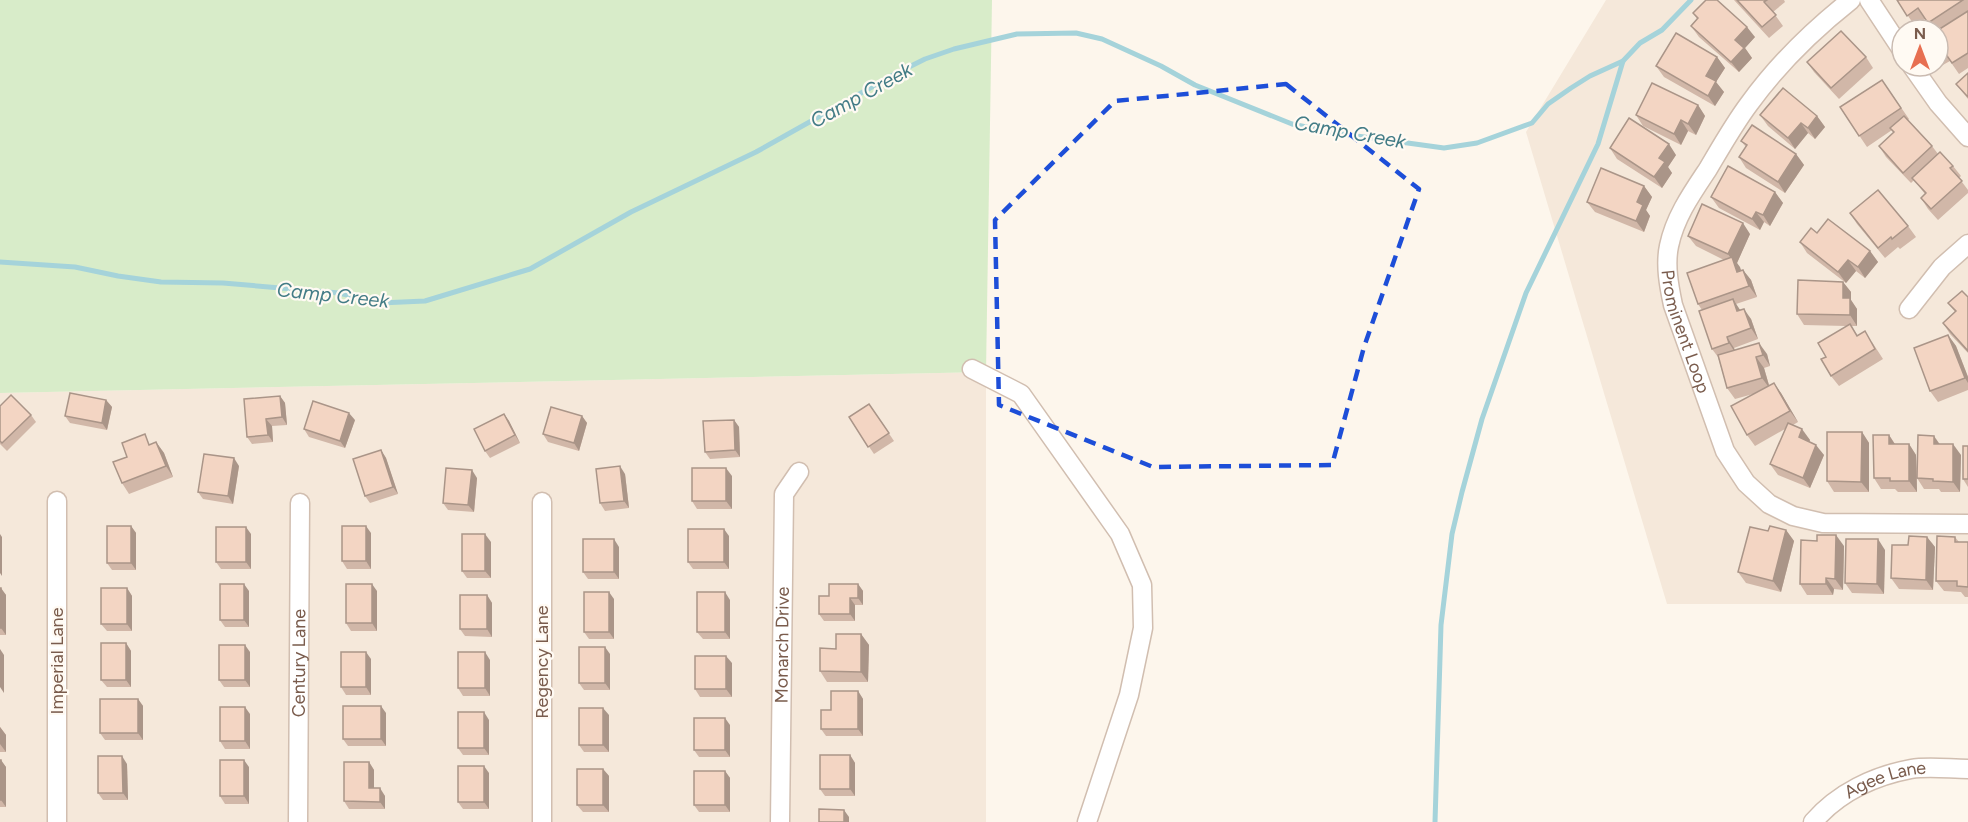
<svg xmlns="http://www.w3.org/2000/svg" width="1968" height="822" viewBox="0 0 1968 822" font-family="Figtree,sans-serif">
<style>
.residential{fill:#f5e8da;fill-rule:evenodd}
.green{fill:#d8ecc9}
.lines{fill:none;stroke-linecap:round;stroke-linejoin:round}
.stream{stroke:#a5d3da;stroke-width:5}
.minor-casing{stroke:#d1beb0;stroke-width:21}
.minor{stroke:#fff;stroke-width:18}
.wall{fill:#d1b7a8}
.shaded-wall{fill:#aa9588}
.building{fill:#f3d5c3;stroke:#aa9588;stroke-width:1.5}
.marked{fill:none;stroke:#1d4ed8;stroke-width:4.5;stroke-dasharray:12 8;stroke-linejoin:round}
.labels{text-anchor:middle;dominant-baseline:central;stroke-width:4.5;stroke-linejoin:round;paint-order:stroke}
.street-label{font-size:18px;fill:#7a5c4d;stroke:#fffaf3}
.water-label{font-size:20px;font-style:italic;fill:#437c86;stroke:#fffaf3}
</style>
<rect width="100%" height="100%" fill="#fdf6ec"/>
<g class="residential">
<path d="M1606,0h362v604h-301l-141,-472zM1902,30h36v36h-36z"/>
<path d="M986,372v450h-986v-429z"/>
</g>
<path class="green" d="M0,0h992l-6,372 -986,21z"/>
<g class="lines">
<g class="stream">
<path d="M0,262l75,5 43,9 43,6 62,1 116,10 41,10 45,-2 105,-32 101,-57 125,-60 139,-78 30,-15 29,-10 63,-15 59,-1 26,6 59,27 34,19 97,39 43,9 109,15 33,-5 55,-20 16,-19 23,-16 19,-12 33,-15 17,-18 22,-13 29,-30"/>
<path d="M1435,822l6,-197 11,-91 10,-42 20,-73 44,-126 72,-149 25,-83"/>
</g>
<g class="minor-casing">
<g id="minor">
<path id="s1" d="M1851,0c-38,30 -73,64 -102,104 -15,20 -28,43 -41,65 -16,24 -33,48 -39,77 -4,19 0,40 4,59l52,146 21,32 23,21 24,12 30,7 145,1"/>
<path d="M1869,0l33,50"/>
<path d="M1912,66l26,37 30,34"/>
<path d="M1909,309l33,-42 26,-23"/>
<path d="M972,369l49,25 99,140 22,51 1,43 -14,67 -42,127"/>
<path d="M57,501v321"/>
<path id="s2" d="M298,822l2,-319"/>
<path d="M542,822v-320"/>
<path id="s3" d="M780,822l4,-328 15,-22"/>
<path id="s4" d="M1813,822c25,-29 61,-46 98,-53 18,-3 39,0 57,0"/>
</g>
</g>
<use href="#minor" class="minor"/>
</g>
<g class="wall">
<path d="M1734,0h50l1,2 -12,10 10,14 -14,12z"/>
<path d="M1897,0h71v68l-9,6 -9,-13 -9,5 -3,-4v-32h-5l-8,-11 -10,7z"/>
<path d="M1693,13l62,24 -10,11 7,10 -13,14 -40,-35 -8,-11 6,-7z"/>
<path d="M1717,57l8,11 -9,14 8,10 -9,14 -51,-29 -8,-11z"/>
<path d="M1866,57l7,11 -34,31 -25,-27 -7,-10z"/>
<path d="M1968,73v26l-12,-15z"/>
<path d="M1882,80l27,39 -1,1 24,26 6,8 15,12 8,10 -2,2 9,12v3l-30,27 -10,-11 -7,-11 4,-4 -11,-14 -3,3 -25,-26 -7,-11 14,-13 -1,-3 -25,17 -27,-40z"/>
<path d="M1698,105l7,11 -9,19 -8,-4 -7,14 -38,-19 -7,-11z"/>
<path d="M1760,115l57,1 8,11 -10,12 -7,-6 -13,16 -27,-23z"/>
<path d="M1741,141l55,13 8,11 -19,28 -39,-25 -7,-11 7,-10z"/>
<path d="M1610,148l66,7 -8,12 4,6 -10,15 -45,-29z"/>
<path d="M1644,186l8,11 -6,13 4,6 -6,16 -49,-20 -8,-10z"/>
<path d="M1775,192l8,11 -13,23 -6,-4 -4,8 -41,-22 -8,-11z"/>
<path d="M1850,213l58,13 8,11 -16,12 -2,-2 -13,11 -28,-34z"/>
<path d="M1817,233l53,18 8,11 -13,16 -9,-7 -10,12 -39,-30 -7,-11z"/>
<path d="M1750,234l-13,29 4,8 2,-1 8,10 6,17 -21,7 4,6 11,9 7,20 -24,9 1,2 32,4 3,12 -6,2 5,17 12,8 17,29 -5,3 17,15 -1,2 15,13 -14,33 -32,-13 -8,-11 15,-35 -30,17 -8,-11 6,-41 -18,5 -8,-11 -9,-31 -6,-8 -10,-39 -4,-6 26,-44 -28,-14 -8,-10z"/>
<path d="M1843,282l8,10v8l6,9v17h-6l7,10 14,6 11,17 -44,27 -8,-10 -5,-19 20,-31 -42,-1 -7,-11z"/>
<path d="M1968,297v56l-18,-19 -7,-11 12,-11 -7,-9z"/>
<path d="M1948,335l8,11 12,31v13l-30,12 -8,-11z"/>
<path d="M280,396l5,7 2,22 -15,1 1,16 -21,2 -5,-7z"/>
<path d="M106,400l6,7 -5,23 -37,-7 -5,-7z"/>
<path d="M869,404l25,37 -20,13 -25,-37z"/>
<path d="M0,406l31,9 5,7 -29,29 -7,-7z"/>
<path d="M504,414l5,7 11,22 -30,15 -5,-7z"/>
<path d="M582,416l5,7 -8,28 -31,-9 -5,-8z"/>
<path d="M355,420l-10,28 -36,-11 -5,-8z"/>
<path d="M734,420l5,7 1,30 -30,2 -5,-7z"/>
<path d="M1862,432l7,11v49h-35l-7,-11z"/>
<path d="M1889,435l6,9h14l7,11 1,22 23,-33 21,11 -1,37h-19l-2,-3h-15l-7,-11v14h-19l-3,-3h-14l-7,-11z"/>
<path d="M156,442l8,11 9,24 -44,17 -7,-11 5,-26z"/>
<path d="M1968,446v41l-5,-8z"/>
<path d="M381,450l5,8 12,36 -28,9 -5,-7z"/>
<path d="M239,466l-6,38 -30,-5 -5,-7z"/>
<path d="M625,474l4,34 -24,3 -5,-8z"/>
<path d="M732,476v33h-35l-5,-8z"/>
<path d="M477,478l-3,34 -26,-2 -5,-7z"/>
<path d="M131,526l5,7v37h-24l-5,-7z"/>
<path d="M1786,530l8,11 -13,51 -35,-9 -8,-11 30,-41z"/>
<path d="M371,533v36h-24l-5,-8z"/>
<path d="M251,534v35h-30l-5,-7z"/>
<path d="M729,536v33h-36l-5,-7z"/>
<path d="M1927,537l8,10 -2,43 -34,-1 -8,-11 17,-33z"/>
<path d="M1955,537l4,5h9v55h-3l-4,-5 -17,-1 -8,-10z"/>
<path d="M491,542v36h-24l-5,-7z"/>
<path d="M1844,546l-1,44 -9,-1 -1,6h-26l-7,-11z"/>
<path d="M619,547v32h-31l-5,-7z"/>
<path d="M1885,550l-1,44 -32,-1 -7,-10z"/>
<path d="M858,584l5,7v14h-8v16h-31l-5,-7 10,-18z"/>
<path d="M0,588l6,7v40h-6z"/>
<path d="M127,588l5,8v35h-25l-6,-7z"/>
<path d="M249,591v36h-24l-5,-7z"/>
<path d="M377,591v40h-26l-5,-8z"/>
<path d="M487,595l5,8v34l-27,-1 -5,-7z"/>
<path d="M614,599v40h-25l-5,-7z"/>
<path d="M730,600v39h-27l-6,-7z"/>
<path d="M861,634l8,11 -1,37h-41l-7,-11z"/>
<path d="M126,643l5,8v36h-24l-6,-7z"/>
<path d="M250,652v35h-26l-5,-7z"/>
<path d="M610,654v36h-26l-5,-7z"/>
<path d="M371,659v36h-25l-5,-8z"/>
<path d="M490,660v36h-27l-5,-8z"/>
<path d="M732,663v34h-32l-5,-8z"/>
<path d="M858,691l5,8v37h-37l-5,-7 10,-19z"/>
<path d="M138,699l5,7v34h-38l-5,-7z"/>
<path d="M386,713v33h-38l-5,-7z"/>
<path d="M250,714v35h-25l-5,-8z"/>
<path d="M609,715v37h-25l-5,-7z"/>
<path d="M489,720v35h-26l-5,-7z"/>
<path d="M730,725v32h-31l-5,-7z"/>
<path d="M0,727l6,8v17h-6z"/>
<path d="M850,755l5,8v33h-30l-5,-7z"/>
<path d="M0,760l6,7v40h-6z"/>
<path d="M369,762l5,8v18l11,8v13h-36l-5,-8z"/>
<path d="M127,764l1,36h-25l-5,-7z"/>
<path d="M249,767v37h-24l-5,-8z"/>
<path d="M603,769l6,7v36h-26l-6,-7z"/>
<path d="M725,771l5,7v34h-31l-5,-7z"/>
<path d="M489,773v36h-26l-5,-7z"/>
</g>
<g class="shaded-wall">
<path d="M1747,27l8,10 -10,11 7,10 -13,14 -8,-10 4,-22z"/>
<path d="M1717,57l8,11 -9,14 8,10 -9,14 -7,-10 -2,-20z"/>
<path d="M1698,105l7,11 -9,19 -8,-11z"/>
<path d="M1817,116l8,11 -10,12 -7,-11z"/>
<path d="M1681,120l7,11 -7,14 -7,-11z"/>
<path d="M1801,123l7,10 -13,16 -7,-11z"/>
<path d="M1669,144l7,11 -8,12 4,6 -10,15 -8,-11 5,-19z"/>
<path d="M1796,154l8,11 -19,28 -7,-11z"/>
<path d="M1644,186l8,11 -6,13 4,6 -6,16 -8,-11 1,-19z"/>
<path d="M1775,192l8,11 -13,23 -7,-11z"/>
<path d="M1756,212l8,10 -4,8 -8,-11z"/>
<path d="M1743,223l7,11 -13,29 3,4 5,15 -8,-10 -3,-9 -6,-9z"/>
<path d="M1870,251l8,11 -13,16 -7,-11z"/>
<path d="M1848,260l8,11 -10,12 -8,-11z"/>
<path d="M1743,270l8,10 6,17 -8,-11z"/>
<path d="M1843,282l8,10v8l6,9v17l-7,-11 -7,-17z"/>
<path d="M1733,299l7,11 -3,1z"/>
<path d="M1744,309l7,10 7,20 -7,-11z"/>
<path d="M1948,335l8,11 12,31v6l-3,-5z"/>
<path d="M1727,337l7,11 2,6 -7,-11z"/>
<path d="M1759,343l8,11 3,12 -7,-11z"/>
<path d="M1756,357l8,11 6,21 -8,-11z"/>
<path d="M1774,383l7,10 17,29 -8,-11z"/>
<path d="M280,396l5,7 2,22 -5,-8z"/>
<path d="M106,400l6,7 -5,23 -5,-7z"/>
<path d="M349,413l6,7 -10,28 -5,-7z"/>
<path d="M504,414l5,7 11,22 -5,-8z"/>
<path d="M582,416l5,7 -8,28 -5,-8z"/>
<path d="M266,419l6,7 1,16 -5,-7z"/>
<path d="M734,420l5,7 1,30 -5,-7z"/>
<path d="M1802,429l8,11 -4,8 -7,-11z"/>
<path d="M1862,432l7,11v49l-8,-10z"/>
<path d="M1889,435l7,11 -7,-2z"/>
<path d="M1934,436l7,10 -7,-2z"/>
<path d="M156,442l8,11 9,24 -7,-11z"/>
<path d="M1909,444l7,11 1,37 -8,-11z"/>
<path d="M1953,444l8,11 -1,37 -7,-10z"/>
<path d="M1816,445l8,10 -14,33 -7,-10z"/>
<path d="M381,450l5,8 12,36 -5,-7z"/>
<path d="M234,458l5,8 -6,38 -5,-8z"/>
<path d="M620,466l5,8 4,34 -5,-7z"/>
<path d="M726,468l6,8v33l-6,-8z"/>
<path d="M472,470l5,8 -3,34 -6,-7z"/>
<path d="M131,526l5,7v37l-5,-7z"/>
<path d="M366,526l5,7v36l-5,-8z"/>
<path d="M246,527l5,7v35l-5,-7z"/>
<path d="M724,529l5,7v33l-5,-7z"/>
<path d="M1786,530l8,11 -13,51 -8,-11z"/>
<path d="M0,534l2,3v39l-2,-3z"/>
<path d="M485,534l6,8v36l-6,-7z"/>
<path d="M1836,535l8,11 -1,44 -8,-11z"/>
<path d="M1927,537l8,10 -2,43 -7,-10z"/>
<path d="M614,539l5,8v32l-5,-7z"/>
<path d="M1878,539l7,11 -1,44 -7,-10z"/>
<path d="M1826,578l8,11 -1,6 -7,-11z"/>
<path d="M244,584l5,7v36l-5,-7z"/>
<path d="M372,584l5,7v40l-5,-8z"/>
<path d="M858,584l5,7v14l-5,-7z"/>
<path d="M1,588l5,7v40l-5,-7z"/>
<path d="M127,588l5,8v35l-5,-7z"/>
<path d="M609,592l5,7v40l-5,-7z"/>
<path d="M725,592l5,8v39l-5,-7z"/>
<path d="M487,595l5,8v34l-5,-8z"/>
<path d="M850,598l5,7v16l-5,-7z"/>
<path d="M861,634l8,11 -1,37 -7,-10z"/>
<path d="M126,643l5,8v36l-5,-7z"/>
<path d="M245,645l5,7v35l-5,-7z"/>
<path d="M605,647l5,7v36l-5,-7z"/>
<path d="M0,649l4,6v38l-4,-6z"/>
<path d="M366,652l5,7v36l-5,-8z"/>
<path d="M485,652l5,8v36l-5,-8z"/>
<path d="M726,656l6,7v34l-6,-8z"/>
<path d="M858,691l5,8v37l-5,-7z"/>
<path d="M138,699l5,7v34l-5,-7z"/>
<path d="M381,706l5,7v33l-5,-7z"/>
<path d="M245,707l5,7v35l-5,-8z"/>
<path d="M603,708l6,7v37l-6,-7z"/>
<path d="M484,712l5,8v35l-5,-7z"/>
<path d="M725,718l5,7v32l-5,-7z"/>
<path d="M0,727l6,8v17l-6,-8z"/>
<path d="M850,755l5,8v33l-5,-7z"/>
<path d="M122,756l5,8 1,36 -5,-7z"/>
<path d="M1,760l5,7v40l-5,-7z"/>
<path d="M244,760l5,7v37l-5,-8z"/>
<path d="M369,762l5,8v25l-5,-7z"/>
<path d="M484,766l5,7v36l-5,-7z"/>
<path d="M603,769l6,7v36l-6,-7z"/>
<path d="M725,771l5,7v34l-5,-7z"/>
<path d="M380,788l5,8v13l-5,-7z"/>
<path d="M844,810l5,7v5h-5z"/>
</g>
<g class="building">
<path d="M1706,0h11l30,27 -12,13 9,8 -13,14 -40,-36 7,-8 -5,-5z"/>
<path d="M1737,0h30l-3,2 12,13 -14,12z"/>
<path d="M1897,0h66l-35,23 -10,-15 -11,8z"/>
<path d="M1968,11v42l-16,10 -9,-13 -5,3v-23z"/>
<path d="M1841,31l25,26 -35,31 -24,-26z"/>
<path d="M1676,33l41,24 -11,19 10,5 -8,15 -52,-30z"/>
<path d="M1968,73v24l-12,-13z"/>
<path d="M1882,80l19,28 -42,28 -19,-29z"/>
<path d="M1652,83l46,22 -10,19 -7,-4 -7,14 -38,-19z"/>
<path d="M1783,88l34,28 -9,12 -7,-5 -13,15 -28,-23z"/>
<path d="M1904,116l28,30 -29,27 -24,-27 15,-14 -4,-4z"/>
<path d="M1629,118l40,26 -10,14 6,4 -11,15 -44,-29z"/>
<path d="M1752,125l44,29 -18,28 -39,-25 8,-12 -6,-4z"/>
<path d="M1940,152l13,14 -3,2 12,13 -31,28 -10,-11 5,-5 -14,-15z"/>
<path d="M1728,166l47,26 -12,23 -7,-3 -4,7 -41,-22z"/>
<path d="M1601,168l43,18 -7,16 6,3 -7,16 -49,-19z"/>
<path d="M1878,190l30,36 -16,13 -1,-2 -13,11 -28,-35z"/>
<path d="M1702,204l41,19 -15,31 -40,-18z"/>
<path d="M1828,219l42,32 -12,16 -10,-7 -10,12 -38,-30 11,-14 6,5z"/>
<path d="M1732,257l5,15 6,-2 6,16 -51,18 -11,-31z"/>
<path d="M1798,280l45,2v16h7v17l-53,-1z"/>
<path d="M1962,291l6,6v54l-25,-28 13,-12 -8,-8z"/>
<path d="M1733,299l4,12 7,-2 7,19 -24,9 2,6 -17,6 -13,-38z"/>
<path d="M1850,324l7,12 8,-5 10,18 -44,27 -10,-17 5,-2 -8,-14z"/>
<path d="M1948,335l17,43 -35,13 -16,-43z"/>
<path d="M1759,343l4,12 -7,2 6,21 -35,10 -9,-33z"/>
<path d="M1774,383l16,28 -43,24 -16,-29z"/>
<path d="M70,393l36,7 -4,23 -37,-7z"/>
<path d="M11,395l20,20 -29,28 -2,-2v-35z"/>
<path d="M280,396l2,21 -16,2 2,16 -21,2 -3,-38z"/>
<path d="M313,401l36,12 -9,28 -36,-12z"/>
<path d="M869,404l20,29 -21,14 -19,-30z"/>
<path d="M551,407l31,9 -8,27 -31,-9z"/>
<path d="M504,414l11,21 -30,16 -11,-22z"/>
<path d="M734,420l1,30 -30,2 -2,-31z"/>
<path d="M1788,423l14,6 -3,8 17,8 -13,33 -33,-14z"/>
<path d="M1827,432h35l-1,50 -34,-1z"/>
<path d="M145,434l4,11 7,-3 10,24 -44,17 -9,-21 14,-5 -5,-14z"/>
<path d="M1873,435h16v9h20v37h-19v-3h-16z"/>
<path d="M1918,435l16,1v8h19v38l-20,-1v-2l-16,-1z"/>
<rect x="1963" y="446" width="5" height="33"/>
<path d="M381,450l12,37 -28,9 -12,-37z"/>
<path d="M204,454l30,4 -6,38 -30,-4z"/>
<path d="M620,466l4,35 -24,2 -4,-34z"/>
<path d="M446,468l26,2 -4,35 -25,-2z"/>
<rect x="692" y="468" width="34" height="33"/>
<rect x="107" y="526" width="24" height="37"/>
<rect x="342" y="526" width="24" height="35"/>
<path d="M1770,526l16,4 -13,51 -35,-9 12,-45 18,4z"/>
<rect x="216" y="527" width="30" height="35"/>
<rect x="688" y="529" width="36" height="33"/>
<rect x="462" y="534" width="23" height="37"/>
<path d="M1817,535h19l-1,44 -9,-1v6h-26l1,-44 16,1z"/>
<path d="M1909,536l18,1 -1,43 -35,-2 1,-33h16z"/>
<path d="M1937,536l18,1v5h13v45l-11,-1v-5h-21z"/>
<rect x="583" y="539" width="31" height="33"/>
<path d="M1846,539h32l-1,45 -32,-1z"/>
<rect x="220" y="584" width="24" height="36"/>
<rect x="346" y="584" width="26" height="39"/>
<path d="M829,584h29v14h-8v16h-31v-18h10z"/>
<rect x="0" y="588" width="1" height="40"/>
<rect x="101" y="588" width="26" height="36"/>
<rect x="584" y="592" width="25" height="40"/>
<rect x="697" y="592" width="28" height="40"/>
<rect x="460" y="595" width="27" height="34"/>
<path d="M836,634h25v38l-41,-1v-23l16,1z"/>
<rect x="101" y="643" width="25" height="37"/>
<rect x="219" y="645" width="26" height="35"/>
<rect x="579" y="647" width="26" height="36"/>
<rect x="341" y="652" width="25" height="35"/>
<rect x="458" y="652" width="27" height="36"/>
<rect x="695" y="656" width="31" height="33"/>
<path d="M831,691h27v38h-37v-19h10z"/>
<rect x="100" y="699" width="38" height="34"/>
<rect x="343" y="706" width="38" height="33"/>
<rect x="220" y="707" width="25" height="34"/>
<rect x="579" y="708" width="24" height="37"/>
<rect x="458" y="712" width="26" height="36"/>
<rect x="694" y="718" width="31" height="32"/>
<rect x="820" y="755" width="30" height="34"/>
<path d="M98,756h24l1,37h-25z"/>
<rect x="0" y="760" width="1" height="40"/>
<rect x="220" y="760" width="24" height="36"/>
<path d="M344,762h25v26h11v14l-36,-1z"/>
<rect x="458" y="766" width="26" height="36"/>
<rect x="577" y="769" width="26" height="36"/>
<rect x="694" y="771" width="31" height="34"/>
<path d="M819,809l25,1v12h-25z"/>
</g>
<path class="marked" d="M1286,84l133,105 -55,158 -32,118 -179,2 -154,-62 -4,-185 120,-119z"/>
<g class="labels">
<g class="street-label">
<text stroke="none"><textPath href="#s1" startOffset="398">Prominent Loop</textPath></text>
<text stroke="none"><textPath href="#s3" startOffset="177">Monarch Drive</textPath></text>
<text transform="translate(57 661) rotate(-90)">Imperial Lane</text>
<text transform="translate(542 662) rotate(-90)">Regency Lane</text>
<text stroke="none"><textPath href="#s2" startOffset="159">Century Lane</textPath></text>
<text stroke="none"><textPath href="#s4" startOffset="86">Agee Lane</textPath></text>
</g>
<g class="water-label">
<text transform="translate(861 95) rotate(-29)">Camp Creek</text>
<text transform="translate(1350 132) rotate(10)">Camp Creek</text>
<text transform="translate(333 295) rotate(6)">Camp Creek</text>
</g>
</g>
<g transform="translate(1920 48)"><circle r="28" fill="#fffaf3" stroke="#cabbb1" stroke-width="1.5"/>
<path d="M0-4.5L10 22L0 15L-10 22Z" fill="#e76f51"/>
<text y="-9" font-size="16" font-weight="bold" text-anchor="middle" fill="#7a5c4d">N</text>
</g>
</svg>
